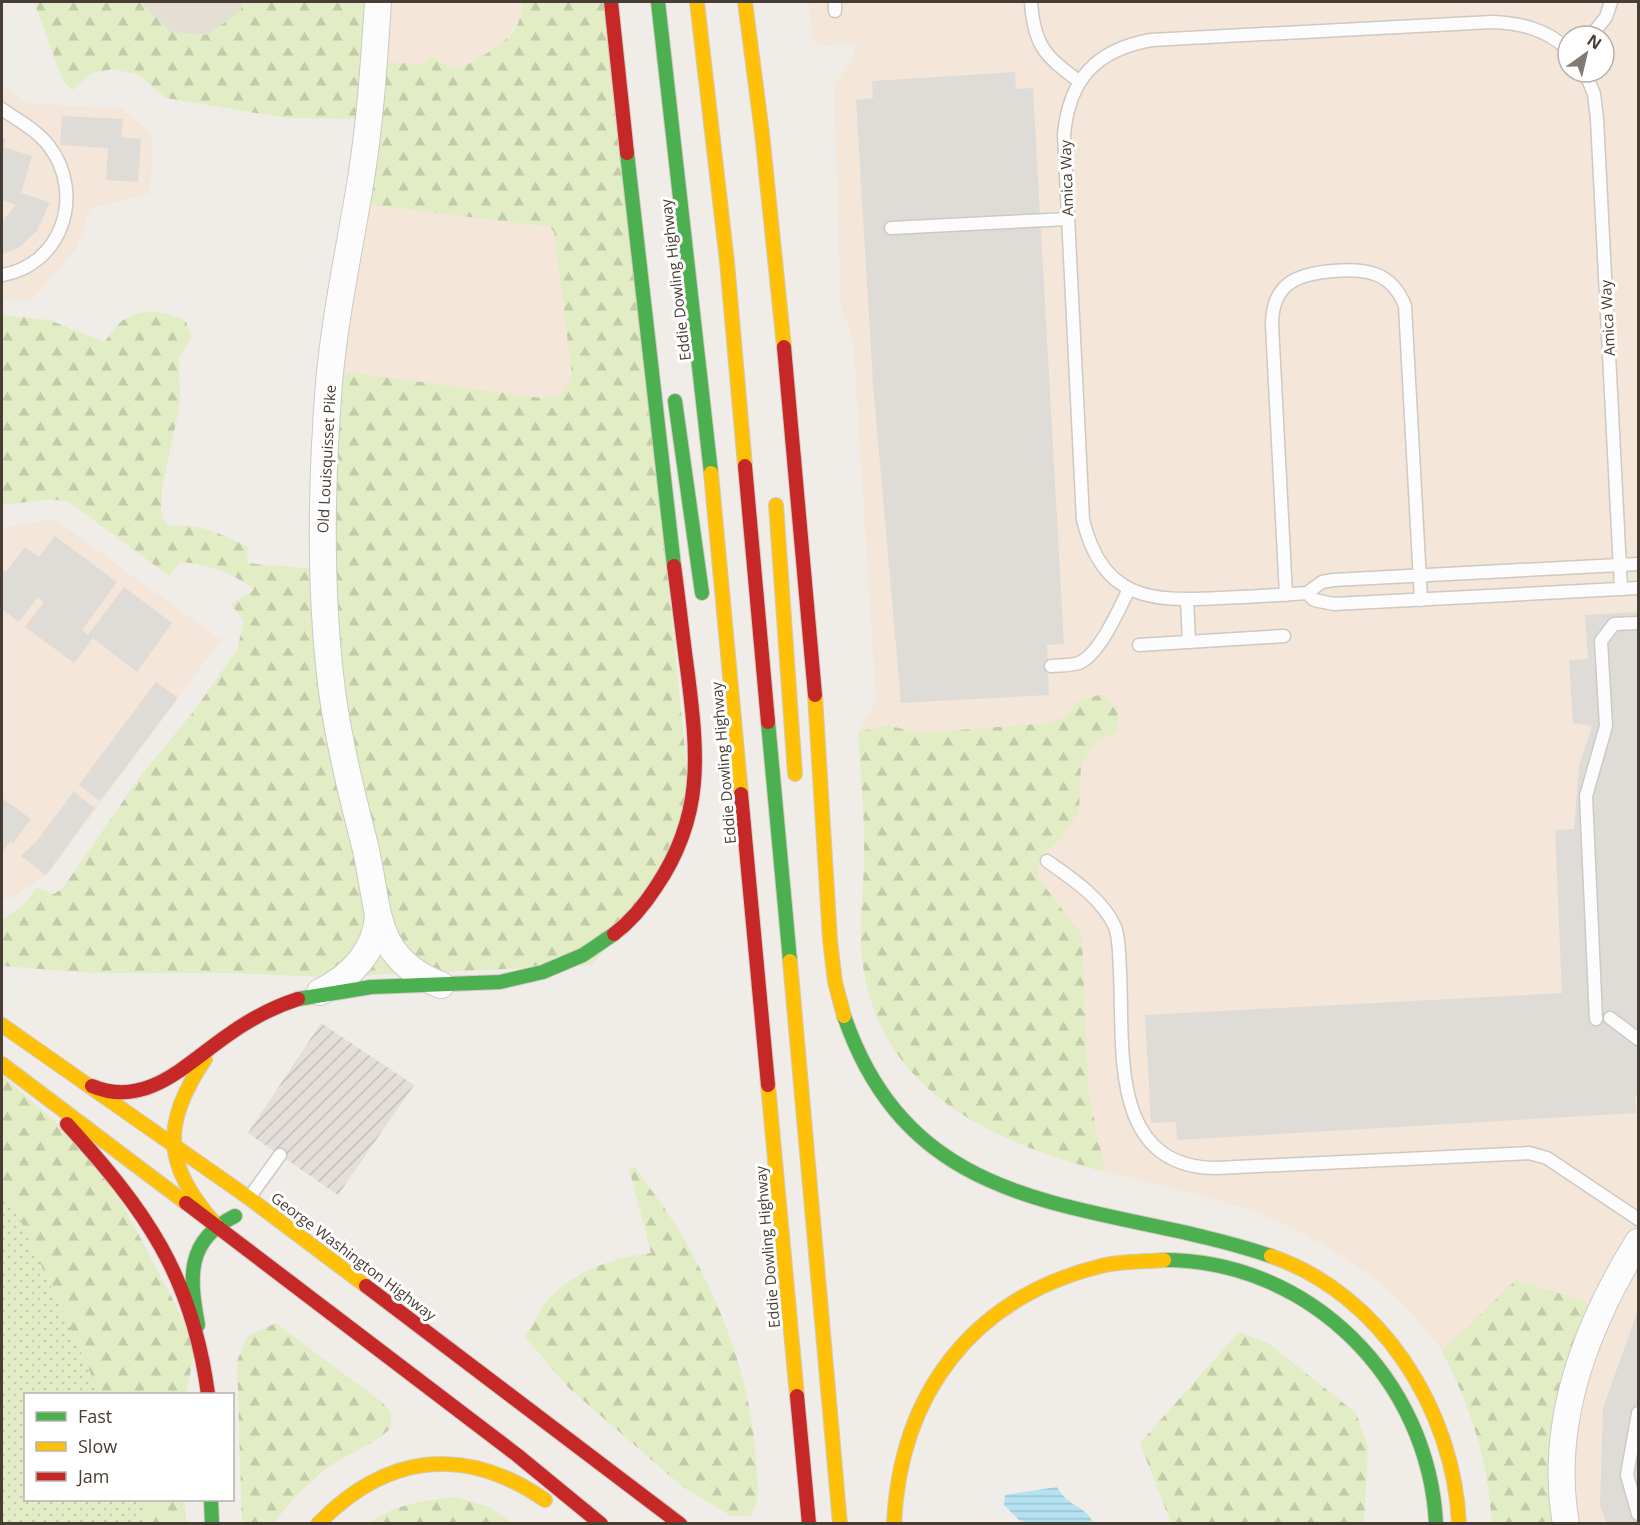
<svg xmlns="http://www.w3.org/2000/svg" width="1640" height="1525" viewBox="0 0 1640 1525" font-family="'Open Sans',sans-serif">
<style>
.residential{fill:#e5ded5}
.commercial{fill:#f4e6d9;fill-rule:evenodd}
.industrial{fill:url(#industrial-furrows)}
.forest{fill:url(#forest-firs)}
.park{fill:url(#park-dots)}
.parking{fill:#dfdcd8}
.water{fill:url(#water-rules)}
.lines{fill:none;stroke-linecap:round;stroke-linejoin:round}
.lane-casing{stroke:#cdc9c4;stroke-width:15}
.street-casing{stroke:#cdc9c4;stroke-width:28}
.fast-casing{stroke:#d2cac0;stroke-width:16}
.slow-casing{stroke:#d2cac0;stroke-width:16}
.jam-casing{stroke:#d2cac0;stroke-width:16}
.lane{stroke:#fdfcfc;stroke-width:12}
.street{stroke:#fdfcfc;stroke-width:26}
.fast{stroke:#4caf50;stroke-width:14}
.slow{stroke:#ffc107;stroke-width:14}
.jam{stroke:#c62828;stroke-width:14}
.labels{text-anchor:middle;dominant-baseline:central;stroke-width:6;stroke-linejoin:round;paint-order:stroke}
.street-label{font-size:15px;fill:#473d34;stroke:#fff}
</style>
<defs>
<pattern id="industrial-furrows" width="10" height="10" patternUnits="userSpaceOnUse" patternTransform="scale(1.5)"><rect width="10" height="10" fill="#e3ded9"/><path d="M-1 1l2-2M0 10L10 0M9 11l2-2" fill="none" stroke="#c4bfbb"/></pattern>
<pattern id="forest-firs" width="22" height="20" patternUnits="userSpaceOnUse" patternTransform="scale(1.5)"><rect width="22" height="20" fill="#e2ecc5"/><path d="M5 1l3.5 6h-7zM16 11l3.5 6h-7z" fill="#c3cbaa"/></pattern>
<pattern id="park-dots" width="8" height="8" patternUnits="userSpaceOnUse" patternTransform="scale(1.5)"><rect width="8" height="8" fill="#e2ecc5"/><path d="M2 2h.1M6 6h.1" fill="none" stroke="#c3cbaa" stroke-width="1.8" stroke-linecap="round"/></pattern>
<pattern id="water-rules" width="6" height="5" patternUnits="userSpaceOnUse" patternTransform="scale(1.5)"><rect width="6" height="5" fill="#b4e2f2"/><path d="M0 2.5h6" fill="none" stroke="#9cc3d0"/></pattern>
</defs>
<rect width="100%" height="100%" fill="#f0ede8"/>
<path class="residential" d="M140,2h103l-1,8 -34,25 -37,-2z"/>
<g class="commercial">
<path d="M373,2h149l1,11 -20,31 -45,26 -25,-13 -11,7 -49,-1z"/>
<path d="M808,2h830v1521l-81,1 -4,-97 8,-51 30,-73 -75,-23 -74,71 -30,-38 -35,-33 -43,-29 -41,-23 -43,-18 -40,-12 -105,-26 -17,-84 -6,-153 -44,-57 1,-19 23,-21 17,-27 2,-46 14,-24 -18,-39 -8,12 -19,9 -133,10 -29,-8 -30,7 18,-30 -23,-363 -12,-31 -7,-220 20,-34 1,-12 -31,4 -11,-5zM1568,36h36v36h-36z"/>
<path d="M2,85l25,18 95,6 31,26 -3,59 -60,15 -13,39 -46,52h-29z"/>
<path d="M363,204l187,23 4,5 18,143 -10,18 -20,5 -210,-28z"/>
<path d="M54,519l167,121 -172,233 -38,25 -9,1v-371z"/>
</g>
<path class="industrial" d="M321,1023l93,62 -76,110 -90,-62z"/>
<g class="forest">
<path d="M34,2h106l31,30 37,3 33,-25 2,-8h130v60l49,2 10,-7 26,13c27,-16 66,-32 64,-68h88l80,797 -15,74 -84,92 -265,12 -96,-4h-140l-88,-7v-46l21,-15 14,-17 17,6 9,-6 76,-110 55,-67 43,-61 7,-29 -13,-17 23,-14c-22,-18 -44,-25 -73,-28l-12,14 -100,-74 -18,-3 -49,6v-190l47,5 55,22c6,-6 12,-17 19,-22 20,-13 43,-9 63,1l5,17 -12,21 1,45 -18,84 -1,29 9,9c31,-3 51,8 78,21l-1,16 66,6 19,-199 210,28 20,-5 10,-18 -18,-143 -4,-5 -187,-23 -4,-85 -73,-1 -120,-20 -27,-23 -26,-6 -21,4 -19,17 -10,-9z"/>
<path d="M1102,694l16,18 -1,20 -22,10 -14,23 -2,46 -17,27 -23,21 -1,19 44,57 6,153 17,84c-109,-30 -218,-75 -241,-199 -7,-39 0,-79 0,-118 1,-41 -4,-83 -6,-123l30,-7 29,8 133,-10 19,-9 8,-12z"/>
<path d="M2,1075l98,86 96,183 -10,50h-160v106h159l1,23h-184z"/>
<path d="M629,1168h7c12,19 27,37 39,56 43,69 76,154 81,235 1,21 6,39 -6,57h-19l-48,-29 -113,-98 -45,-52c8,-13 17,-32 28,-43 29,-26 61,-36 98,-41z"/>
<path d="M1516,1280l75,23 -30,73 -8,51 4,96h-65c-5,-66 -20,-113 -50,-172z"/>
<path d="M276,1323l107,80 8,10v15c-16,15 -34,22 -52,32 -19,11 -54,45 -64,63h-33l-5,-162 11,-25z"/>
<path d="M1239,1332l29,11 88,70 12,34 -4,76h-193l-31,-80z"/>
<path d="M456,1497l33,10 23,16h-141c21,-19 58,-23 85,-26z"/>
</g>
<path class="park" d="M2,1194l11,10 87,190h-74v106h117l2,23h-143z"/>
<g class="parking">
<path d="M1015,72l1,17 17,-1 31,556 -17,1 2,50 -148,8 -28,-319 -17,-284 17,-2 -1,-17z"/>
<path d="M62,116l61,3 -2,18 20,2 -3,43 -32,-2 2,-32 -48,-3z"/>
<path d="M2,138l4,1 -2,8 28,9 -11,37 29,9 -13,29 -19,17 -16,6v-32l14,-17 -14,-5z"/>
<path d="M55,536l62,46 -35,48 6,5 36,-48 48,36 -35,49 -44,-34 -19,25 -49,-36 19,-25 -6,-5 -19,25 -17,-13v-40l4,3 19,-25 14,10z"/>
<path d="M1638,612v484h-3l1,17 -459,27 -1,-18 -25,1 -6,-108 417,-22 -7,-163 19,-1 5,-63 13,-40 -19,-3 -4,-63 19,-1 -3,-44z"/>
<path d="M156,682l22,16 -78,103 -21,-16 -5,7 21,16 -49,67 -25,-19 15,-14z"/>
<path d="M2,798l29,21 -18,24 -3,-2 -8,12z"/>
<path d="M1638,1310v213h-31l-7,-17 3,-98z"/>
</g>
<path class="water" d="M1057,1487c12,22 28,17 36,36h-66l-8,-3 -15,-15 1,-10z"/>
<g class="lines">
<g class="lane-casing">
<g id="lane">
<path d="M835,2v9"/>
<path d="M1031,2c3,44 14,54 49,80"/>
<path d="M1591,36l15,-19 5,-15"/>
<path d="M1568,50c-21,-21 -48,-27 -76,-28l-341,18c-55,10 -82,39 -87,95l19,385c20,79 66,82 137,78 29,-1 58,-3 87,-5l15,-11 11,-2 305,-16"/>
<path d="M1585,72l9,22 3,25 24,470"/>
<path d="M2,109c15,11 35,21 47,37 36,47 14,119 -47,129"/>
<path d="M891,228l176,-9"/>
<path d="M1307,593l7,7 20,4 304,-16"/>
<path d="M1286,595l-14,-270c0,-41 24,-51 61,-54 33,-3 59,1 72,35l16,294"/>
<path d="M1187,600l2,42"/>
<path d="M1139,645l145,-9"/>
<path d="M1051,666c9,-1 19,0 28,-3 21,-9 40,-54 50,-74"/>
<path d="M1047,861c24,17 56,38 68,66 5,14 4,31 5,45 4,76 -12,196 97,196l312,-15 18,5 91,61"/>
<path d="M1610,1018l28,21"/>
<path d="M1596,1019l-10,-223 20,-70 -5,-85 13,-17 24,-1"/>
<path d="M249,1198l31,-43"/>
<path d="M1638,1413l-11,62 11,39"/>
</g>
</g>
<g class="street-casing">
<g id="street">
<path d="M378,2c-4,61 -8,123 -18,183 -11,66 -25,131 -31,198 -8,102 -10,206 3,308 7,52 20,104 33,155 15,62 6,112 76,139"/>
<path d="M320,992c31,-15 56,-41 58,-77"/>
<path d="M1566,1524c-18,-101 20,-198 72,-282"/>
</g>
</g>
<g class="fast-casing">
<g id="fast">
<path d="M658,2l53,471"/>
<path d="M627,153l47,413"/>
<path d="M675,401l27,192"/>
<path d="M768,722l22,239"/>
<path d="M298,999l73,-12 129,-5 43,-10 40,-17 31,-21"/>
<path d="M844,1016c72,209 256,182 427,240"/>
<path d="M1164,1260c146,0 265,120 272,264"/>
<path d="M198,1325c-9,-48 -12,-85 37,-109"/>
<path d="M211,1500l1,24"/>
</g>
</g>
<g class="slow-casing">
<g id="slow">
<path d="M697,2l30,260 18,204"/>
<path d="M745,2l17,131 22,214"/>
<path d="M711,473l30,321"/>
<path d="M776,505l19,269"/>
<path d="M815,695l15,245 5,42 9,34"/>
<path d="M790,961l50,563"/>
<path d="M2,1025l247,173 117,88"/>
<path d="M205,1059c-44,67 -42,105 11,166"/>
<path d="M2,1064l184,139"/>
<path d="M768,1085l29,311"/>
<path d="M1271,1256c110,38 183,154 188,268"/>
<path d="M318,1524c68,-70 146,-80 227,-24"/>
<path d="M894,1524c6,-130 78,-226 207,-258 20,-5 43,-4 63,-6"/>
</g>
</g>
<g class="jam-casing">
<g id="jam">
<path d="M611,2l16,151"/>
<path d="M784,347l31,348"/>
<path d="M745,466l23,256"/>
<path d="M741,794l27,291"/>
<path d="M614,934c16,-12 31,-30 42,-47 48,-71 42,-131 32,-212 -5,-36 -9,-73 -14,-109"/>
<path d="M92,1086c54,23 94,-22 136,-51 21,-15 45,-28 70,-36"/>
<path d="M67,1124c79,87 125,151 141,270"/>
<path d="M186,1203l331,252 84,69"/>
<path d="M366,1286l314,238"/>
<path d="M797,1396l12,128"/>
</g>
</g>
<use href="#lane" class="lane"/>
<use href="#street" class="street"/>
<use href="#fast" class="fast"/>
<use href="#slow" class="slow"/>
<use href="#jam" class="jam"/>
</g>
<g class="labels">
<g class="street-label">
<text transform="translate(1066 178) rotate(-92)">Amica Way</text>
<text transform="translate(675 280) rotate(-97)">Eddie Dowling Highway</text>
<text transform="translate(1607 318) rotate(-93)">Amica Way</text>
<text transform="translate(326 459) rotate(-87)">Old Louisquisset Pike</text>
<text transform="translate(723 763) rotate(-95)">Eddie Dowling Highway</text>
<text transform="translate(767 1247) rotate(-95)">Eddie Dowling Highway</text>
<text transform="translate(354 1256) rotate(37)">George Washington Highway</text>
</g>
</g>
<rect width="1640" height="1525" fill="none" stroke="#473d34" stroke-width="6"/>
<rect x="24" y="1393" width="210" height="108" fill="#ffffff" stroke="#b5b1ae" stroke-width="1.5"/>
<rect x="36" y="1412" width="30" height="9" fill="#4caf50" stroke="#b5b1ae" stroke-width="1.5"/>
<text x="78" y="1423" font-size="18" fill="#473d34">Fast</text>
<rect x="36" y="1442" width="30" height="9" fill="#ffc107" stroke="#b5b1ae" stroke-width="1.5"/>
<text x="78" y="1453" font-size="18" fill="#473d34">Slow</text>
<rect x="36" y="1472" width="30" height="9" fill="#c62828" stroke="#b5b1ae" stroke-width="1.5"/>
<text x="78" y="1483" font-size="18" fill="#473d34">Jam</text>
<g transform="translate(1586 54) rotate(34)"><circle r="28" fill="#ffffff" stroke="#b5b1ae" stroke-width="1.5"/>
<path d="M0-4.5L10 22L0 15L-10 22Z" fill="#827b73"/>
<text y="-9" font-size="16" font-weight="bold" text-anchor="middle" fill="#473d34">N</text>
</g>
</svg>
